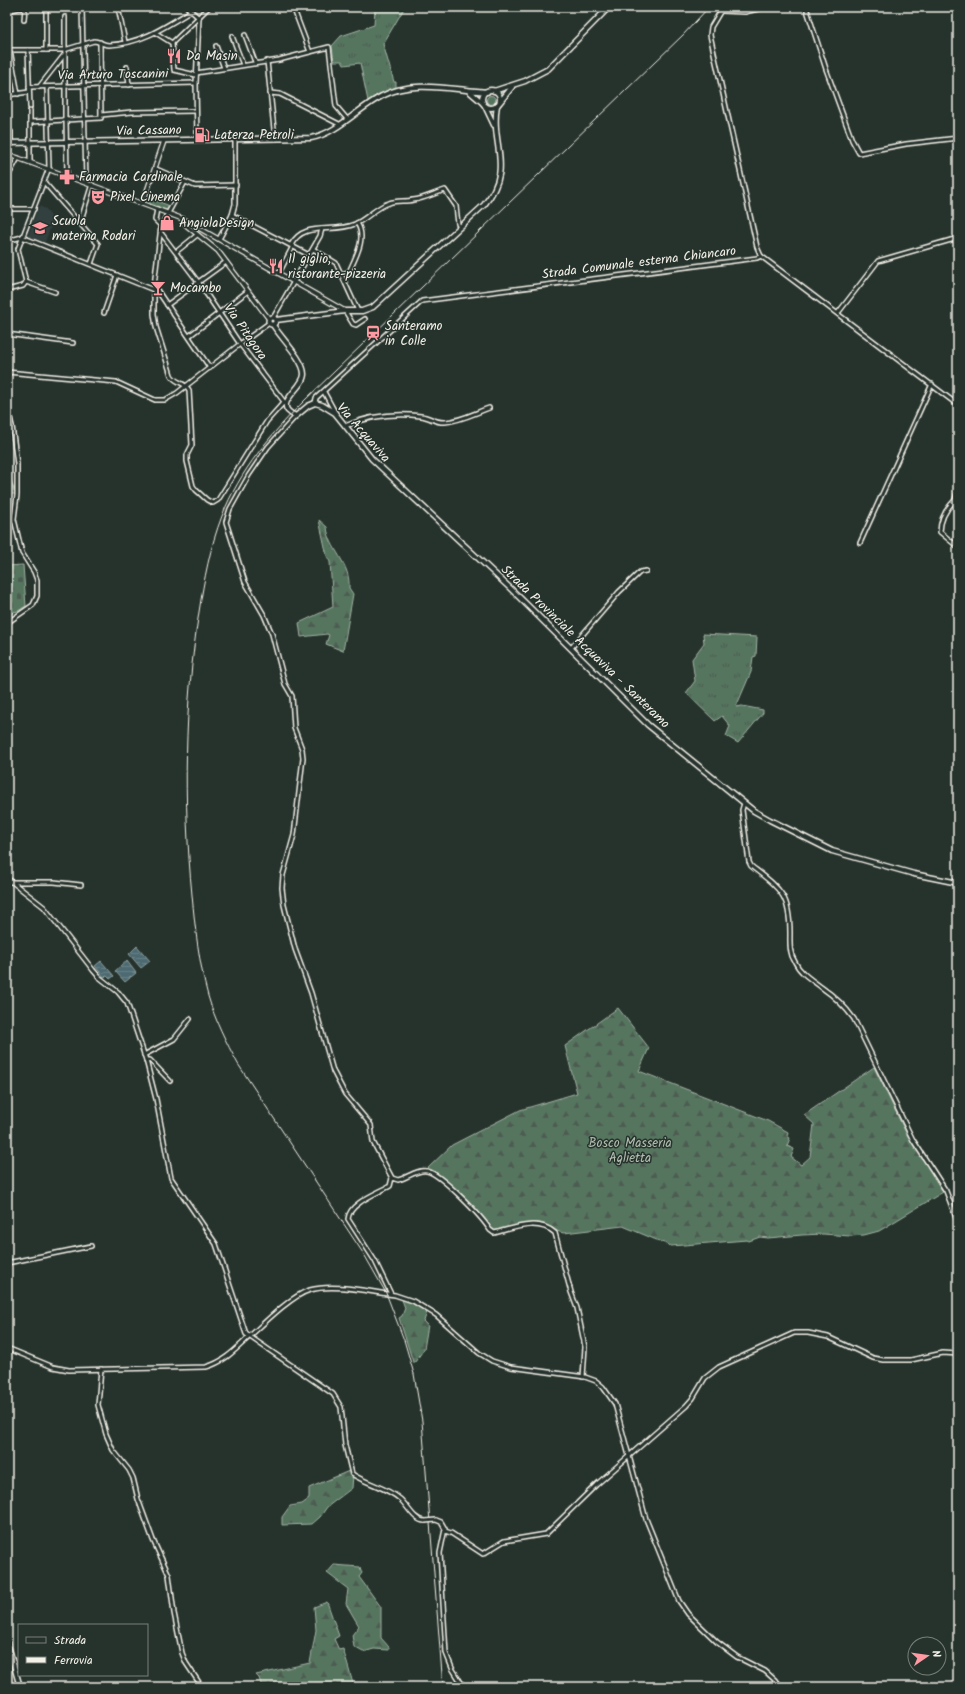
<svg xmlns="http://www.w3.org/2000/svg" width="965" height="1694" viewBox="0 0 965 1694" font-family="Kalam,sans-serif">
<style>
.built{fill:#334040}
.grass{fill:url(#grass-tufts);stroke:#a4b3a3}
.forest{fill:url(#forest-firs);stroke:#a4b3a3}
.cemetery{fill:url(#cemetery-stones);stroke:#a4b3a3}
.park{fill:url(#park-crowns);stroke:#a4b3a3}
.water{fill:url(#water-rules);stroke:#90a0a1}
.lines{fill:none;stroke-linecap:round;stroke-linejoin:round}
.minor-casing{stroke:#f4f1e8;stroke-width:6}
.tertiary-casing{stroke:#f4f1e8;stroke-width:6}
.secondary-casing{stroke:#f4f1e8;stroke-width:7}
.minor{stroke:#26332d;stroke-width:3}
.tertiary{stroke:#26332d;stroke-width:3.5}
.secondary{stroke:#26332d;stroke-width:4}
.rail{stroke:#f4f1e8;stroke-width:1}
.minor-bridge-casing{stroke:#f4f1e8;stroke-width:6;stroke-linecap:butt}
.minor-bridge{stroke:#26332d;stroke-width:3}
.labels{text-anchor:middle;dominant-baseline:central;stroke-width:3;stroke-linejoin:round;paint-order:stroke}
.poi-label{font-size:13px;fill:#f4f1e8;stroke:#26332d;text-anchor:start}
.street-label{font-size:13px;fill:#f4f1e8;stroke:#26332d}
.park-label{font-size:13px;fill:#b4bfb1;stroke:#26332d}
</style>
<defs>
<pattern id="grass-tufts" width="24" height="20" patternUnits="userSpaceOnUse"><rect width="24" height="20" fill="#54755e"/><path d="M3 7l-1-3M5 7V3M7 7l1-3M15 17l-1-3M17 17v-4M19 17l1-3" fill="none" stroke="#4e5c51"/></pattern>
<pattern id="forest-firs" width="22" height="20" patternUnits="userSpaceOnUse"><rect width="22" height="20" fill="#54755e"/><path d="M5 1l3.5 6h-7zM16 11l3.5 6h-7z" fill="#4e5c51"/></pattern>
<pattern id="cemetery-stones" width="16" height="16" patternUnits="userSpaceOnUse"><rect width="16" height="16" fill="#54755e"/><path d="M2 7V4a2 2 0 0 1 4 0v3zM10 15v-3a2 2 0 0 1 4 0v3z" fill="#4e5c51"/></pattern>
<pattern id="park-crowns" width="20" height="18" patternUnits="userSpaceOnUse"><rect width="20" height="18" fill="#54755e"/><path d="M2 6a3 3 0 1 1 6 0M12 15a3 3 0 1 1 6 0" fill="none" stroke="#4e5c51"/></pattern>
<pattern id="water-rules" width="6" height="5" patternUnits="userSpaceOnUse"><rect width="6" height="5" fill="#4d6a72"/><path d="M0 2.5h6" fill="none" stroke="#678086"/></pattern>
</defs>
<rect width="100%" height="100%" fill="#26332d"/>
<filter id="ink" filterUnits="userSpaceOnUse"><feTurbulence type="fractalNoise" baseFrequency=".025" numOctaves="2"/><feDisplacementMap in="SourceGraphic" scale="8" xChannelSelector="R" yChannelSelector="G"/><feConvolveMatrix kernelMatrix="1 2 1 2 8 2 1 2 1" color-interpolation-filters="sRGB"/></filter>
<g filter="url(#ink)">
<path class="built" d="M39,206l7,3 7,11 -8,22 -17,-6z"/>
<g class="grass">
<path d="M375,7h30l-22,37 11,38h2v5l-28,14 -8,-38 -16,2 -2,-4h-8l-2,-15 9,-10 33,-11z"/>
<circle cx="491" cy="100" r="4.5"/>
<path d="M703,634l54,3 -1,19 -3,1 -2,15 -15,35 6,-1 21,4v3l-25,30 -12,-7 4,-10 -8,-10 -7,5 -29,-28 9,-12 -3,-22 12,-16z"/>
</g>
<g class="forest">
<path d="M319,520l8,7c2,22 24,36 22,61l4,6 -10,57 -17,-7 3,-9 -2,-1 -26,3 -2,-14 34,-16 -3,-45 -3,-6z"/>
<path d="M618,1008l31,40 -10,23 129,50 20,11 -1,4 3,2 -3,8 7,3 -3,8 10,8 9,-8 4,-33 -10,-9 70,-48 33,68 28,41 8,16 -64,39 -15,4 -14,1 -27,-2 -21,1 -34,3 -8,-1 -11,4 -2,-1 -76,6 -48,-20 -59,7c-10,-1 -16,-10 -26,-10 -15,-1 -30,6 -45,8l-36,-40 -30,-22 25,-24 68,-35 57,-17 -12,-47z"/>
<path d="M401,1297l26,15 -3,9 4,4 -4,24 -9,13h-2l-14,-44 3,-2 3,-8z"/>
<path d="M349,1471l4,4 -1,13 -25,19 -7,10 -8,7 -30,1v-8l8,-11 12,-2 7,-5v-11z"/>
<path d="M334,1565l26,2 2,6 -3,4 22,30v31l8,9v3l-15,-1 -11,3 -9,-5 -2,-12 7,-9 -13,-22 2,-15 -21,-16z"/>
<path d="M327,1602l12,34 -5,3 5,11 4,-1 11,38h-34l-3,-3 -7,-1 -2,4h-46l-3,-9 -3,-3 54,-12 6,-33 -2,-23z"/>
</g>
<g class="cemetery">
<path d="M7,466l8,28h-8z"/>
<path d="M23,565l3,41 -8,5 -5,1 -6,8v-54z"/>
</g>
<path class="park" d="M149,198l21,8 -1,5 -21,-8z"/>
<g class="water">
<path d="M137,946l13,15 -9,7 -12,-14z"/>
<path d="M101,961l13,15 -4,3 -3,-3 -3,1 -9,-11z"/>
<path d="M127,961l9,12 -5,4 -1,-1v2l-5,4 -10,-11z"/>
</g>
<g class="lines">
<g class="minor-casing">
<g id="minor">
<path d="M82,7l4,175"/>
<path d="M118,7l7,35"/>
<path d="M187,7l12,11"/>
<path d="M293,7l17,45"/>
<path d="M723,7l-12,20 -1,8 47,212 4,9"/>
<path d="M806,7l20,62 26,71 7,13 47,-9 52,-6"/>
<path d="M7,11l17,-4"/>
<path d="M721,11l24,1 21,-5"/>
<path d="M65,17v102"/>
<path d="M24,20l1,-13"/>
<path d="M156,33l16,10 2,27 22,5"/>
<path d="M245,35l10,27"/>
<path d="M232,36l11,29"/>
<path d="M7,38v12"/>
<path d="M172,43l37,-36"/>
<path d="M216,46l8,22"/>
<path d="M7,50h57l30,-9c5,0 9,4 15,4 31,-1 56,-18 82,-34"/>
<path d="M10,50l8,44"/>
<path d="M28,50l2,57"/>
<path d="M46,50v-43"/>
<path d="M267,61l8,78"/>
<path d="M127,67l2,18"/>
<path d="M196,73l83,-13 50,-13 7,59 11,13"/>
<path d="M7,76l8,1"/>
<path d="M29,87l167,-4"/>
<path d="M39,87l25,-32"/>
<path d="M270,93l10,1 59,30"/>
<path d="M7,95l22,-3"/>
<path d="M30,111v51"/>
<path d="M101,115l31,-3 64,-1"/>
<path d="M66,119l1,56"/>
<path d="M30,122l71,-4 -1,-76"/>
<path d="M11,132v11"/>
<path d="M197,140l-1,-57 3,-65"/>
<path d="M156,169l39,17 41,-1"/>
<path d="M7,178l11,-20"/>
<path d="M44,182l54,62 -7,20"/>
<path d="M185,182l-24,44 -7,60v28l2,13 15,48c4,8 14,7 18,15l3,55 -5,10v6l6,25 3,4 11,10 6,3 5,-3 49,-79 17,-19"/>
<path d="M7,209h27"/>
<path d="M157,209l-2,11 6,6"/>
<path d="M232,215l77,40"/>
<path d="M80,223l12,-39"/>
<path d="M161,233l38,50 41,61 45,59"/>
<path d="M22,237l132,53"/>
<path d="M219,239l13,-24 3,-11v-64"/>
<path d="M7,241l15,-4"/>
<path d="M291,245c13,-25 42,-11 64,-21 12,-5 21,-17 34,-21 8,-3 16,-1 24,-3 11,-1 22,-7 32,-10l11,16 2,18 2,3"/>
<path d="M313,249l23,14 22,48"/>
<path d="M176,252l21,-17"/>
<path d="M279,273l14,-27"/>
<path d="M341,274l8,-2c7,-16 18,-34 8,-49"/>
<path d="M26,282l29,10"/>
<path d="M155,287l55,81"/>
<path d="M7,290l16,-4 3,-4 -8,-33 31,-81 -2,-81"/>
<path d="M167,305l59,-43"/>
<path d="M345,311l8,13 3,1 9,-6"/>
<path d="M104,313l13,-38"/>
<path d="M838,313l40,-52 80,-23"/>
<path d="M273,318l47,-82 2,-7"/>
<path d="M7,334l66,9"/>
<path d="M189,336l59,-45"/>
<path d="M7,372l109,10 39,18h10l12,-7 63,-49 29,-21"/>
<path d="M324,392l12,22"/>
<path d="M315,403l1,-5 106,-97 335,-43 4,-2 197,149"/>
<path d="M7,405l5,21 5,38v31l-3,24 8,34 12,19 3,8v16l-4,9 -26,18"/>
<path d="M296,416l-28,31 -19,28 -19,34 -4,13 19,60 19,33 8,19 13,50 7,12 2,32 8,21 1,9 -9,77 -11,40 -1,13 2,17 11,44 16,44 22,78 12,23 26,31 2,17 19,36 6,2c9,-2 19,-11 29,-9 14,3 55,46 63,59l4,3c20,-5 44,-15 61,0l16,59 6,16 8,39 -2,30"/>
<path d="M345,426c24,-10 50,-13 76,-10 9,1 15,7 24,6 15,-1 30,-9 44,-14"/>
<path d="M958,489l-3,11 3,4"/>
<path d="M955,500c-9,9 -15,19 -15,32l18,15"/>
<path d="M860,543l72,-159"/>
<path d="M571,648l48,-56 21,-20 6,-1"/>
<path d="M744,803l-2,7 7,52 2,4c29,23 39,28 39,67 0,10 -1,20 5,29 5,11 17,18 26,25 13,9 24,19 33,32l59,121 33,51 12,32"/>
<path d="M7,878l37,29 49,63 6,7 19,15 9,11 19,57 10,39 15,79 45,66 30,90 87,60 8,13 4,38 7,29c15,10 34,13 48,25 8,7 14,22 25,22"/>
<path d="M10,882h44l27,3"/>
<path d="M144,1055l30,-16 16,-20"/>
<path d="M146,1060h4l20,21"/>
<path d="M7,1263l84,-17"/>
<path d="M391,1294l-16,-33 -27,-42c1,-16 30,-26 42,-33l2,-8"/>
<path d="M7,1348l46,19 16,3 137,-3c18,-5 29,-17 42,-29 15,-14 44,-43 62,-48 24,-7 60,2 85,5l18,6 23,14 43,38 13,8 19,6 74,10 11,4 7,6 12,17 31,115 33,82 9,13 29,28 20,15 28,14 10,9 5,7"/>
<path d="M101,1369l-3,36 8,29 7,16 16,20 4,8 5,21 15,41 16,35 5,38 8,40 4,10 16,24"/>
<path d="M436,1520l5,2 4,7 -5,24 6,100 6,15 12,19"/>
<path d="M445,1531l6,2 32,21 21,-13 42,-7 50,-49 90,-79 7,-8 12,-20 14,-11 75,-34h14l20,4 45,21 10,2h28l32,-7 15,1"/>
</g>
</g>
<g class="tertiary-casing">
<g id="tertiary">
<path d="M7,154l176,65 162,92"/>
<path d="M143,203l21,-62"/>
<path d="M183,219l4,7 31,25 51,68"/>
</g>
</g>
<g class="secondary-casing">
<g id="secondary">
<circle cx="491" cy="99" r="9"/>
<path d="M469,91l14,12"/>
<path d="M494,91l31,-10 23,-12 61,-62"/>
<path d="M500,102l12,-15"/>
<path d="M485,106l9,19"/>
<path d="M7,143l304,-5c27,-5 47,-30 71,-42 31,-17 71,-6 105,-4"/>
<circle cx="272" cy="321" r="3.5"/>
<path d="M276,320l69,-9h17l11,-4 111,-102c31,-38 6,-59 13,-100"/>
<path d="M273,325c8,13 31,35 31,49 0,15 -35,31 -8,42l12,-10 7,-3 7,2 13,8 37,46 138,129 138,137 106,86 16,9 62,31 82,23 44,9"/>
<path d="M7,1642l13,45"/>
</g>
</g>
<use href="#minor" class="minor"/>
<use href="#tertiary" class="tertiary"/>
<use href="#secondary" class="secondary"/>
<path class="rail" d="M443,1687l-21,-266 -8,-47 -10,-34 -18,-47 -21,-37 -127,-192c-12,-22 -23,-44 -30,-68 -9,-33 -13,-68 -16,-101 -9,-94 -8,-190 7,-283 5,-32 11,-65 23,-96 18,-46 49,-82 84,-117l377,-364 26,-28"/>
<g class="minor-bridge-casing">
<path id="minor-bridge" d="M425,1521l11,-1"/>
</g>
<use href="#minor-bridge" class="minor-bridge"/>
</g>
</g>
<defs>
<g id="restaurant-bare" transform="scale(1.2)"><path d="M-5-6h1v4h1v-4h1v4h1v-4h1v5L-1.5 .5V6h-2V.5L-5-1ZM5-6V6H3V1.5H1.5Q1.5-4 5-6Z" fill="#ff9aa2" stroke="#26332d" stroke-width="2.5" paint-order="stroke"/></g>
<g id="fuel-bare" transform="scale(1.2)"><path d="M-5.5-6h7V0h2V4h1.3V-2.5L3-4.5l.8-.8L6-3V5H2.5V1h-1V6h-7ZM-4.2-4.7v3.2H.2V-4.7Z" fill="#ff9aa2" stroke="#26332d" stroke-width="2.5" paint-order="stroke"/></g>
<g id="pharmacy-bare" transform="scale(1.2)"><path d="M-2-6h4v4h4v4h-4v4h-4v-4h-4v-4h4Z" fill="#ff9aa2" stroke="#26332d" stroke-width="2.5" paint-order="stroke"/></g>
<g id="theatre-bare" transform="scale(1.2)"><path d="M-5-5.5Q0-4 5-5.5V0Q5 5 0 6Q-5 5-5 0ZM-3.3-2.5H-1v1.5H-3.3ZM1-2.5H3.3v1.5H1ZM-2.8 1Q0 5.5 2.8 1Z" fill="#ff9aa2" stroke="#26332d" stroke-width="2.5" paint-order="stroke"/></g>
<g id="shop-bare" transform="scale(1.2)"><path d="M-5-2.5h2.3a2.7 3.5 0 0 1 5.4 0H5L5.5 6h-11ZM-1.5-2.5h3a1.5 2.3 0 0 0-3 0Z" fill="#ff9aa2" stroke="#26332d" stroke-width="2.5" paint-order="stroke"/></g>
<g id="school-bare" transform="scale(1.2)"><path d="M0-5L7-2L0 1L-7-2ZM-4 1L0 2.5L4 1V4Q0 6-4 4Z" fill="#ff9aa2" stroke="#26332d" stroke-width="2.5" paint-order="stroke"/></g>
<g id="bar-bare" transform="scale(1.2)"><path d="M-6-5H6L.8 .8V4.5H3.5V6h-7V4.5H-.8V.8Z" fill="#ff9aa2" stroke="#26332d" stroke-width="2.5" paint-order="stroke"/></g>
<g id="station-bare" transform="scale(1.2)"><path d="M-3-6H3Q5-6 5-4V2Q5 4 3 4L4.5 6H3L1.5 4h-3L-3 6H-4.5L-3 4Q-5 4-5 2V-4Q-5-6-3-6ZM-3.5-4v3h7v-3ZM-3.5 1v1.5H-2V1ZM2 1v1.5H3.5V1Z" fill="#ff9aa2" stroke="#26332d" stroke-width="2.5" paint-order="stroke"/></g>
</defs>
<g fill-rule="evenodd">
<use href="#restaurant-bare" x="174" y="56"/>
<use href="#fuel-bare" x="202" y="135"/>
<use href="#pharmacy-bare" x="67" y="177"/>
<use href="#theatre-bare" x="98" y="197"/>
<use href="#shop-bare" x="167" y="223"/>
<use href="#school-bare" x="40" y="228"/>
<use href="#restaurant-bare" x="276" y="266"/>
<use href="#bar-bare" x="158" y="288"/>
<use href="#station-bare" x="373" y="333"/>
</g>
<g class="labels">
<g class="poi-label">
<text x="186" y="56">Da Masin</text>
<text x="214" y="135">Laterza Petroli</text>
<text x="79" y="177">Farmacia Cardinale</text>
<text x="110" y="197">Pixel Cinema</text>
<text x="52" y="221">Scuola<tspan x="52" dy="15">materna Rodari</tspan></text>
<text x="179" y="223">AngiolaDesign</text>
<text x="288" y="259">Il giglio,<tspan x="288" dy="15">ristorante-pizzeria</tspan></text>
<text x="170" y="288">Mocambo</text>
<text x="385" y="326">Santeramo<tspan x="385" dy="15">in Colle</tspan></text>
</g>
<g class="street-label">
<text transform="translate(113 75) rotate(-1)">Via Arturo Toscanini</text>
<text transform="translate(149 131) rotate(-1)">Via Cassano</text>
<text transform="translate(639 263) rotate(-7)">Strada Comunale esterna Chiancaro</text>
<text transform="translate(245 332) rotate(55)">Via Pitagora</text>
<text transform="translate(363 433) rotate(49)">Via Acquaviva</text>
<text transform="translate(585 647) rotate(44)">Strada Provinciale Acquaviva - Santeramo</text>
</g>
<g class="park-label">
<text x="630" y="1143">Bosco Masseria<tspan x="630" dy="15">Aglietta</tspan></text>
</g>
</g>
<rect width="965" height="1694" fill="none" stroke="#26332d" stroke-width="24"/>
<rect x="12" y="12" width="941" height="1670" fill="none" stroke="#f4f1e8" stroke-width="1.5" filter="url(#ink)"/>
<rect x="18" y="1624" width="130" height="52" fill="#26332d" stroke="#787f78"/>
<rect x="26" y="1637" width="20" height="6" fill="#26332d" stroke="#787f78"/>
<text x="54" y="1644" font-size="12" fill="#f4f1e8">Strada</text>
<rect x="26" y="1657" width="20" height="6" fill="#f4f1e8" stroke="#787f78"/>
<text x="54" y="1664" font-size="12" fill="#f4f1e8">Ferrovia</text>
<g transform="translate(927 1656) rotate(77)"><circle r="19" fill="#26332d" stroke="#787f78"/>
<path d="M0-3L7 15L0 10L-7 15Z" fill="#ff9aa2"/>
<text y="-6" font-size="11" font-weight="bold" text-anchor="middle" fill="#f4f1e8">N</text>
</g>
</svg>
